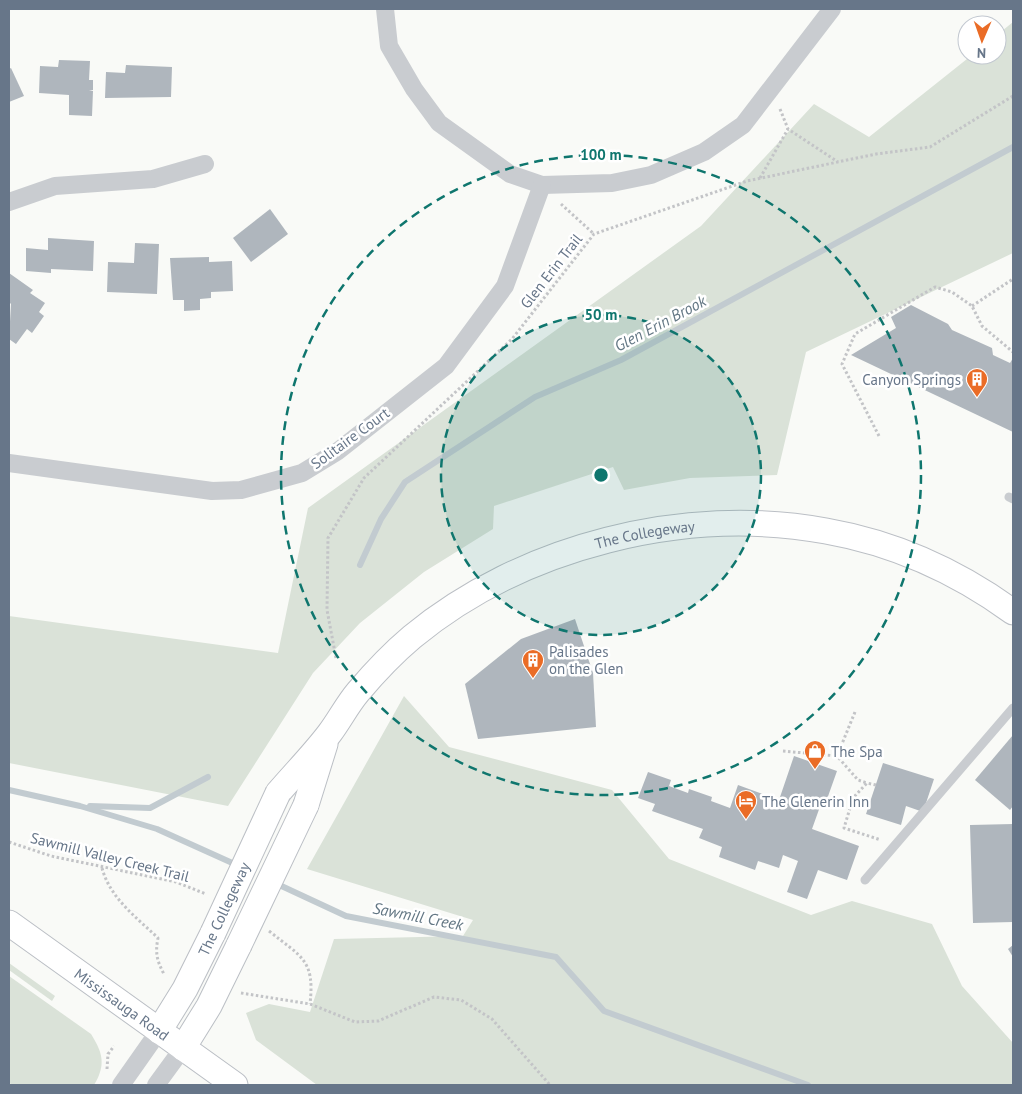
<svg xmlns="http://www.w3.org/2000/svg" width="1022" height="1094" viewBox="0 0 1022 1094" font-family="'PT Sans',sans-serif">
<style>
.green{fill:#dae2d8}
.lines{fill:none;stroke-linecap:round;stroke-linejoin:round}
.stream{stroke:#c2cbd0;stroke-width:6}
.building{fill:#afb6bd}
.secondary-casing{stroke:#bbbfc5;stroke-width:27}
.path{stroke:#c3c4c7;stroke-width:3;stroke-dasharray:2.5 2.5;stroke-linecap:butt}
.lane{stroke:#c9ccd0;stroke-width:9}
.street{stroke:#c9ccd0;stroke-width:18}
.secondary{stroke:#fff;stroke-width:25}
.secondary-bridge-casing{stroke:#bbbfc5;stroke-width:27;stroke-linecap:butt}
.secondary-bridge{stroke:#fff;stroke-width:25}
.ring{fill:none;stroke:#0f766e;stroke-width:2.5;stroke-dasharray:9 6}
.labels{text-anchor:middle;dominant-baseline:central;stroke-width:5;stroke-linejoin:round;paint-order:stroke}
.street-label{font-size:15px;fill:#677689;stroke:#fff}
.poi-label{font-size:15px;fill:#677689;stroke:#fff;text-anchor:start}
.water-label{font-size:16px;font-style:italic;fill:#637784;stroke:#fff}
.centre{fill:#0f766e;stroke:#fff;stroke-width:2.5}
.ring-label{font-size:15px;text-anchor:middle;font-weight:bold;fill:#0f766e;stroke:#fff;stroke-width:5;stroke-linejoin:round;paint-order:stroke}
</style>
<rect width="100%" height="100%" fill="#f9faf7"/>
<g class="green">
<path d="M1013,22v231l-207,99 -29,123 -87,3 -66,12 -11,-23 -119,39 -1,23 -69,43 -64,51 -47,50 -85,133 -219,-43v-147l269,37 30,-145 393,-282 113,-122 55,33 103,-82h25v-20z"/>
<path d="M404,696l45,51 163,43 57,69 142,56 41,-14 80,23 30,62 51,57v42h-696l-61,-45 -10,-27 23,-9 41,8 24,-73 129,-3 10,-16 -166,-51z"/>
<path d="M9,963l46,33 -3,5 -43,-31z"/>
<path d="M9,976l82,58c12,19 15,31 3,51h-81l-4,-2z"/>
</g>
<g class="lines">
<g class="stream">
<path d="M360,565l21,-46 24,-37 130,-85 86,-37 392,-213"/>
<path d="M9,790l71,16 77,23 82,37"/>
<path d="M90,806l60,2 58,-31"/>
<path d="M275,883l71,33 210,41 48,54 204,74"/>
</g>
</g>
<g class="building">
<path d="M59,60l31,1 -1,19h4v10l-4,1h4l-1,25 -23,-1v-20l-30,-2 1,-27 18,1z"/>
<path d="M126,65l46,2 -1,30 -66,1 1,-26 19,1z"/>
<path d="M11,68l13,28 -15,6v-33z"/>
<path d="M270,209l18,25 -37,28 -18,-24z"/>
<path d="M48,238l46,3 -1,30 -42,-2v4l-25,-2v-23l22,2z"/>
<path d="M135,243l24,1 -2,50 -50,-2 1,-30 26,1z"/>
<path d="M209,257v5l23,-1 1,30 -22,1v6l-11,1v11l-16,1v-11h-11l-3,-42z"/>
<path d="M9,273l24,17 -3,3 15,10 -6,9 5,4 -12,17 -5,-4 -11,15 -7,-5 2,-35 -2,-2z"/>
<path d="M911,305l37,19 4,6 40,18 1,7 17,8 3,-5v74l-162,-77 45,-27 -5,-11z"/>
<path d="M575,619l18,54 3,54 -118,12 -13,-55 56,-45z"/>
<path d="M1013,735v71l-3,4 -35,-30z"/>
<path d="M794,756l43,15 -11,31 -4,-1 -10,28 47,17 -12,34 -29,-10 -11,29 -20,-7 11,-31 -15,-6 -4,13 -21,-7 -3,9 -36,-13 3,-10 -23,-9 4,-9 -51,-18 3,-7 -17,-6 10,-26 23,8 -2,6 19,7 1,-4 23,8 -1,4 19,7 8,-23 41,15z"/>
<path d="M883,763l51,16 -11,33 -17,-6 -5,19 -35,-11z"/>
<path d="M1013,824v98l-40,1 -3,-98z"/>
<path d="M1013,945v12l-5,-8z"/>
</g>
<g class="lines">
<g class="secondary-casing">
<g id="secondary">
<path id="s1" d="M278,793c17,-20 35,-38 51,-59 10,-13 18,-29 29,-42 16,-19 35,-39 54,-55 110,-91 273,-132 414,-106 68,12 132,41 187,81"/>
<path d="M306,805l19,-61"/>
<path id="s2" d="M9,923l226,162"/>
<path d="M159,1031l26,-42 28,-56"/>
<path d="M183,1048l26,-42 30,-61"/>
</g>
</g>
<g class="path">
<path d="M780,109l8,20 50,33"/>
<path d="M760,178l28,-49"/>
<path d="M561,204l33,30"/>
<path d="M972,306l41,-27"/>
<path d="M879,436l-37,-72 13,-30 80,-47 17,5 20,14 10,20 31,26"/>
<path d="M336,658l-9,-48 1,-72 36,-60 148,-139 82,-105 153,-53 129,-27 54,-7 83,-51"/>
<path d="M855,712l-18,44 21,24 9,3"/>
<path d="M783,751l54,5"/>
<path d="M876,785l-9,-2 -14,15 -9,30 37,12"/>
<path d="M9,842l42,14 125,26 30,12"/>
<path d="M102,868c8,30 34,49 56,70 -3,15 -1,23 6,36"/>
<path d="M269,931c32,26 46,28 41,73"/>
<path d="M241,993l69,11 45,18 23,-1 56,-24 27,3 31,19 58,66"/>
<path d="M107,1069l1,-15 6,-8"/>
</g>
<g class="lane">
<path d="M1009,497l4,2"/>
<path d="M865,880l148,-172"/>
</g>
<g class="street">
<path d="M385,9l4,37 25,43 25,34 71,51 32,11 70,-2 39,-8 53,-23 39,-27 89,-116"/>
<path d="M9,202l46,-16 98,-7 52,-15"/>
<path d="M9,463l203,28 29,-1 61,-17 36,-22 108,-85 59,-80 37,-101"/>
<path d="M121,1085l38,-54"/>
<path d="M156,1085l27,-37"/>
</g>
<use href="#secondary" class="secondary"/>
<g class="secondary-bridge-casing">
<g id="secondary-bridge">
<path d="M213,933l65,-140"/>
<path d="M239,945l67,-140"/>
</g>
</g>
<use href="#secondary-bridge" class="secondary-bridge"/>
</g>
<circle cx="601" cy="475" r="160" fill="#0f766e" fill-opacity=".12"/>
<g class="ring">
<circle cx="601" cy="475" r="160"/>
<circle cx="601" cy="475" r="320"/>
</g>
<defs>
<g id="building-pin" transform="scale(1.125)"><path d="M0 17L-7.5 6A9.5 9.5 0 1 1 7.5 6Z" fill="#ea6c26" stroke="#fff"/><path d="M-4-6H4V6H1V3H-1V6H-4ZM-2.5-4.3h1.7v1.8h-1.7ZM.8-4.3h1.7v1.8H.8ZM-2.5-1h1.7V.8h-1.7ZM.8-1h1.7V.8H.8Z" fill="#fff"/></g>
<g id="shop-pin" transform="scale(1.125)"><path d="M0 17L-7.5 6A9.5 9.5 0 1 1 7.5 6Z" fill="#ea6c26" stroke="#fff"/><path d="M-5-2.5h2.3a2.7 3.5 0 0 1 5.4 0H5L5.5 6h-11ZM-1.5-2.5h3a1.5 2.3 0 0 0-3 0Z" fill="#fff"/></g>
<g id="hotel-pin" transform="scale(1.125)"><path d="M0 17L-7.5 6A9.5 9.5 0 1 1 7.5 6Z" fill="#ea6c26" stroke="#fff"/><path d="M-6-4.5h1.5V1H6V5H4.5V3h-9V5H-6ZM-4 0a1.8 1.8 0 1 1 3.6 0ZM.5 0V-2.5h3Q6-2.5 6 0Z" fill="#fff"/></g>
</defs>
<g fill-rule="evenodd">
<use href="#building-pin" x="977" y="379"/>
<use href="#building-pin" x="533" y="660"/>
<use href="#shop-pin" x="815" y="751"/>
<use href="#hotel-pin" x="746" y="801"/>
</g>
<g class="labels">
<g class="street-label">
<text transform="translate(551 271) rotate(-52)">Glen Erin Trail</text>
<text transform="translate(350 438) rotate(-36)">Solitaire Court</text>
<text stroke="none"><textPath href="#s1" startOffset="464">The Collegeway</textPath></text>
<text transform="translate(110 857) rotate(14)">Sawmill Valley Creek Trail</text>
<text transform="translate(224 909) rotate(-65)">The Collegeway</text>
<text stroke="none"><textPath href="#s2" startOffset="139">Mississauga Road</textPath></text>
</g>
<g class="poi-label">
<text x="961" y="379" text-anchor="end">Canyon Springs</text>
<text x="549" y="651">Palisades<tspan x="549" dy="17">on the Glen</tspan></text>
<text x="831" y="751">The Spa</text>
<text x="762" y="801">The Glenerin Inn</text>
</g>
<g class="water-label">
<text transform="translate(660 323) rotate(-28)">Glen Erin Brook</text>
<text transform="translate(418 916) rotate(11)">Sawmill Creek</text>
</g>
</g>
<circle cx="601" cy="475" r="8" class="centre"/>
<g class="ring-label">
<text x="601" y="160">100 m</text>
<text x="601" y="320">50 m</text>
</g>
<rect width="1022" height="1094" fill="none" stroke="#677689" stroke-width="20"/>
<g transform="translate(982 40) rotate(182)"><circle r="24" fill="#ffffff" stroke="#c2c8d0"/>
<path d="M0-4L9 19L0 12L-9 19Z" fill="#ea6c26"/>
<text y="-8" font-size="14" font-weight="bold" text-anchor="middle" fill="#677689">N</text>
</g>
</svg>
